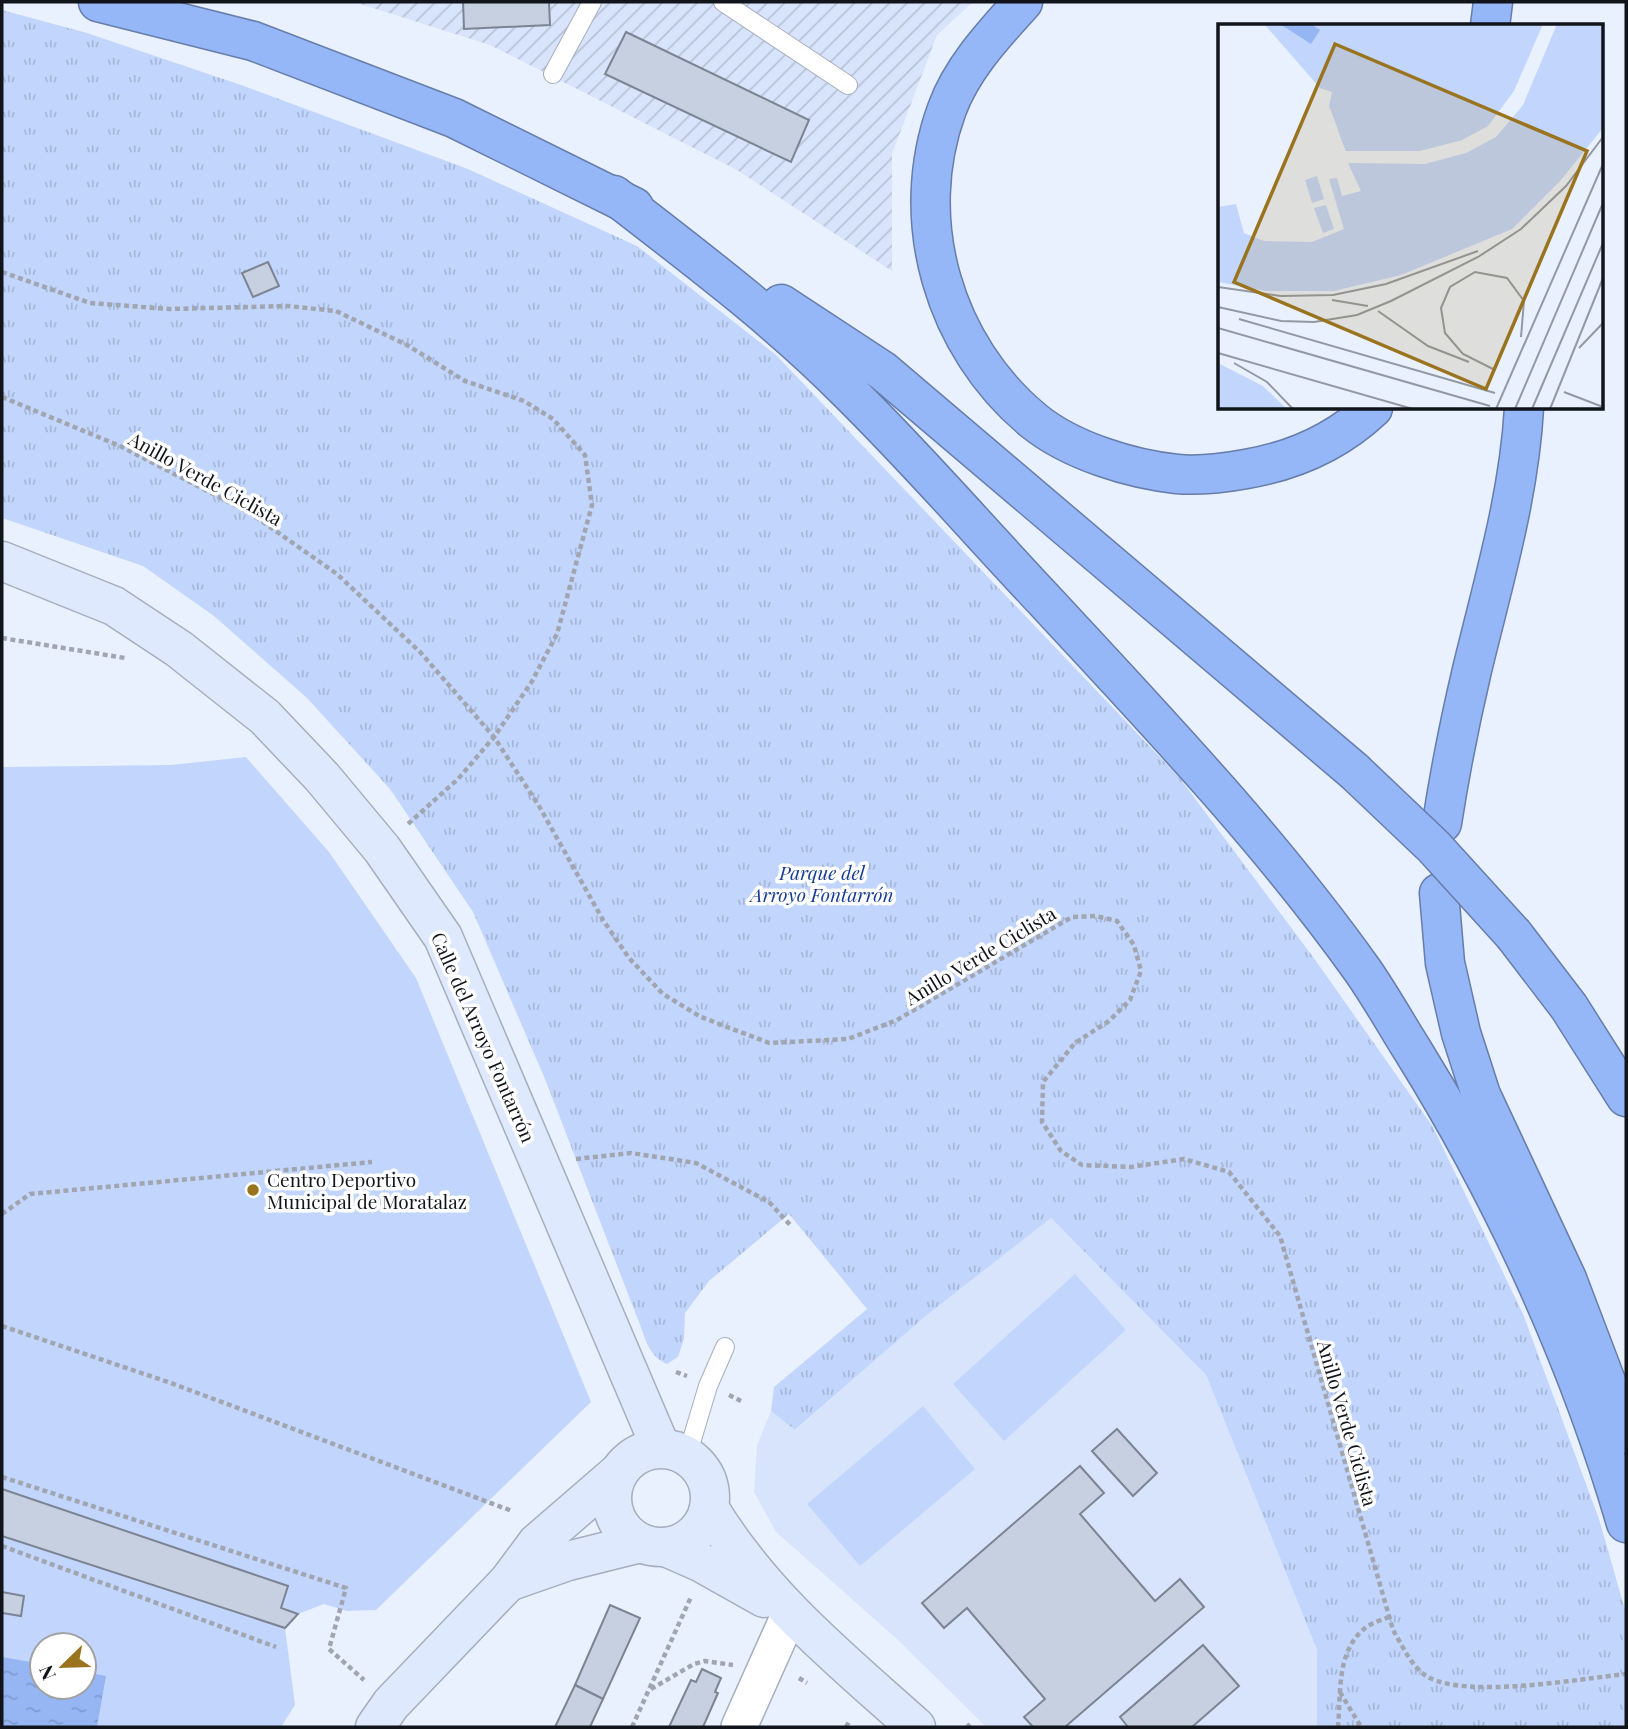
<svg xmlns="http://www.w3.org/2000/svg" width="1628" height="1729" viewBox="0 0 1628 1729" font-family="'Playfair Display',serif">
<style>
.built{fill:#d8e4fb}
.industrial{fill:url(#industrial-furrows)}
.park{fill:url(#park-tufts)}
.pitch{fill:#c2d6fd;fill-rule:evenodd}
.water{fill:url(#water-ripples)}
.building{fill:#c7d0e0;stroke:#7c8493;stroke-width:2}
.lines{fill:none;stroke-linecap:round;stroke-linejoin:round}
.lane-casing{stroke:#a5aebd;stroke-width:20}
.street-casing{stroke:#a5aebd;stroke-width:38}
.secondary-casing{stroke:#a5aebd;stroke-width:41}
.highway-casing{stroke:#677daa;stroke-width:41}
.path{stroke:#a0a5b0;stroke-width:4.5;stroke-dasharray:5 3.5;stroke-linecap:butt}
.lane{stroke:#fff;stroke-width:18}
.street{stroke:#fff;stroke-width:35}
.secondary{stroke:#dfe9fd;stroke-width:38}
.highway{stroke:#95b6f7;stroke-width:38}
.highway-bridge-casing{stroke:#677daa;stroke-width:41;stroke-linecap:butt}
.highway-bridge{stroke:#95b6f7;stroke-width:38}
.poi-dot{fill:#99731e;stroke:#fff;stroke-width:2.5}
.labels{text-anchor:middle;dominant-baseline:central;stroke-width:7;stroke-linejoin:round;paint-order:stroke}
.street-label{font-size:19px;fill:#11141a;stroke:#fff}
.park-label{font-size:19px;font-style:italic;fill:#163c93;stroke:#fff}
.poi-label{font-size:19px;fill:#11141a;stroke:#fff;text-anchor:start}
.inset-road{fill:none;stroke:#9399a3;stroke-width:2}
.view{fill:#99731e;fill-opacity:0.15;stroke:#99731e;stroke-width:3.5}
.inset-edge{fill:none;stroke:#11141a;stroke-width:3.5}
</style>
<defs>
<pattern id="industrial-furrows" width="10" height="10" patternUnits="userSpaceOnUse" patternTransform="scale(1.75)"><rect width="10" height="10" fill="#d8e4fb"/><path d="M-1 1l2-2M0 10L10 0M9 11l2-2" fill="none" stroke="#b8c3d7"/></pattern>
<pattern id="park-tufts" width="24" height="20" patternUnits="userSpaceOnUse" patternTransform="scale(1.75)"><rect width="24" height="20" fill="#c2d6fd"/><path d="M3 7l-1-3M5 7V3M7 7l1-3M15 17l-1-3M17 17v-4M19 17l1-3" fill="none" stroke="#a6b7d8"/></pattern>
<pattern id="water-ripples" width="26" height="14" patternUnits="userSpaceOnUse" patternTransform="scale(1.75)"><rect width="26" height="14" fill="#95b5f3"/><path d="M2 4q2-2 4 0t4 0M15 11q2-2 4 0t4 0" fill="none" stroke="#7f9bd0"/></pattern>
</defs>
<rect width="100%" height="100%" fill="#eaf1fe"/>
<path class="built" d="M1051,1218l155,157 111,275v77h-331l-90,-89 -120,-106 -22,-40 3,-47 14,-34 25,19 131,-115z"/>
<path class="industrial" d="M354,2h619l-36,33 -45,119v117l-155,-101 -247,-125z"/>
<path class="park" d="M2,10l85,23 154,52 227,84 169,77 139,109 403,422 137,184 117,166 90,187 76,205 27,94v114h-309v-77l-111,-275 -155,-157 -124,97 -132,115 -24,-19 3,-24 93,-78 -78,-95 -80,67 -24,32 -1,26 -6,18 -11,7c-17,-7 -21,-23 -27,-39l-95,-246 -72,-167 -83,-123 -83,-91 -93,-82 -71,-50 -141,-48z"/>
<g class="pitch">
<path d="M246,757l83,95 87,126 175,424 -215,208 -29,1 -23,-7 -26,10 -13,14 10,77 -14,22h-279v-960l169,-2zM42,1645h42v42h-42z"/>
<path d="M1075,1274l51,56 -122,111 -51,-57z"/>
<path d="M923,1406l52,63 -115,97 -53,-62z"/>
</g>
<path class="water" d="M2,1657l40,7v23h42v-15l22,4 -9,51 -95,-1z"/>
<g class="building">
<path d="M463,2h86l1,23 -86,4z"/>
<path d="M626,32l183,88 -18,42 -186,-88z"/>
<path d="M268,262l11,24 -26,11 -11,-24z"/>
<path d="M1117,1429l40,44 -24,23 -41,-45z"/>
<path d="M1080,1466l24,27 -24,21 75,87 25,-22 24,28 -139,120h-32l-9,-10 21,-18 -78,-91 -23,20 -22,-25z"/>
<path d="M2,1489l286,97 -7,22 17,6 -13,14 -283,-92z"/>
<path d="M2,1592l22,4 -3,20 -19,-3z"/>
<path d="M610,1605l30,13 -37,81 -28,-14z"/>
<path d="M1203,1645l36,41 -47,41h-64l-8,-10z"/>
<path d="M702,1669l19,9 -6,14 3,1 -15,34h-34l22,-47 5,2z"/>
<path d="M575,1685l28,14 -13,28h-35z"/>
</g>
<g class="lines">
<g class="lane-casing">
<g id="lane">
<path d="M723,2l125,83"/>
<path d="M553,74l39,-72"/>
<path d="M687,1456l21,-70 17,-39"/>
</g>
</g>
<g class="street-casing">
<path id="street" d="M739,1727l51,-114"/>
</g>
<g class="secondary-casing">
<g id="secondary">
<path d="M2,561l112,45 65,43 86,68 57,60 60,72 61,88 218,511"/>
<circle cx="661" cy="1498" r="49"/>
<path d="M709,1508c55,90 130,150 207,219"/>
<path d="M666,1547l34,15 64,36"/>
<path d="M508,1582l60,-21 72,-18"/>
<path d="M375,1727l16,-23 117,-122 29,-39 81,-70"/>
</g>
</g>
<g class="highway-casing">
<g id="highway">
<path d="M98,2l155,39 201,77 180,89"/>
<path d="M1023,2c-29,32 -61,66 -76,107 -41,111 -3,238 87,312 37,30 97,48 143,53 23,2 47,-1 69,-5 47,-8 92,-28 127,-61"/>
<path d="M1490,26l3,-24"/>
<path d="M614,195c81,63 163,124 235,197 69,68 132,141 198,211 110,119 222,236 316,368 18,26 33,53 50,80 90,145 165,307 213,472"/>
<path d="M781,304l102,67 471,400"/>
<path d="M1442,823c8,-52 18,-102 30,-153 21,-87 47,-173 52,-262"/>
<path d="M1439,893l6,70 16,70 20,62 86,184 59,155"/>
<path d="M1514,935l55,72 57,90"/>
</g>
</g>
<g class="path">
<path d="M2,272l88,31 79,6 119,-3 48,5 71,34 58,36 59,20 29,18 32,36 7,50 -35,129 -26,49 -37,54 -36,42 -50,45"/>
<path d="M2,397l118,49 130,67 87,61 84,79 73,84 45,69 64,114 26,38 34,36 38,23 68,26 79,-4 49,-19 175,-103 24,-1 21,5 17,24 7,26 -11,29 -21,21 -34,22 -32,39 -1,40 19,29 21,14 49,2 53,-8 45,13 51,64 113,394c9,15 19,38 35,47 40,22 150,2 198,-3"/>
<path d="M2,638l123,20"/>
<path d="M576,1159l55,-6 65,10 73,39 23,25"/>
<path d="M2,1214l28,-20 342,-32"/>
<path d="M2,1326l169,57 341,128"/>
<path d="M676,1372l11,4"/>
<path d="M729,1395l12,6"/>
<path d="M2,1477l344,111 -17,61 35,31"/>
<path d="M2,1546l274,101"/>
<path d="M799,1678l8,5"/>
<path d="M651,1689l43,-25 11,-3 28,4"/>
<path d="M1340,1692l21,35"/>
<path d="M632,1727l59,-130"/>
<path d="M846,1727l4,-7"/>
<path d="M967,1727l3,-3"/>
<path d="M1338,1727c3,-32 -2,-75 26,-98 7,-6 17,-9 25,-12"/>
</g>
<use href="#lane" class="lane"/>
<use href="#street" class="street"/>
<use href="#secondary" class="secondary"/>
<use href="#highway" class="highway"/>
<g class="highway-bridge-casing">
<path id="highway-bridge" d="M1354,771l80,76 80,88"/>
</g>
<use href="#highway-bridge" class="highway-bridge"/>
</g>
<circle class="poi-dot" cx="253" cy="1190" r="7"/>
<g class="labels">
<g class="street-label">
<text transform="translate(206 478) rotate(29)">Anillo Verde Ciclista</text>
<text transform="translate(980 955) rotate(-31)">Anillo Verde Ciclista</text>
<text transform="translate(484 1037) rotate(66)">Calle del Arroyo Fontarrón</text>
<text transform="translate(1348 1423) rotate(74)">Anillo Verde Ciclista</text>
</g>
<g class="park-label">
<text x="822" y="872">Parque del<tspan x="822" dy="22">Arroyo Fontarrón</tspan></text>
</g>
<g class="poi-label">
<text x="267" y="1179">Centro Deportivo<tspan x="267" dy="22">Municipal de Moratalaz</tspan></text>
</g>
</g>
<g transform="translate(1218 24)">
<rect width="385" height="385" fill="#eaf1fe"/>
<path d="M268,0h57l-29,67 -26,35 -26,14 -43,11h-73l-8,-20 58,-62zM339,0h46v104l-43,53 -48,48 -111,46 -67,16h-68l-48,-9v-75l18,-3 8,29 20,8 48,1 32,-13 -15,-50 8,-1 5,18 19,-5 -13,-28 77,1 41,-11 30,-16 27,-32zM0,339l45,23 24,23h-69z" fill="#c2d6fd"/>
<path d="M46,0h244l-46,116 -43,11h-73l-17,-45 3,-14 -12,-4zM99,152l7,23 -12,4 -7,-23zM108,181l8,24 -11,4 -9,-25z" fill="#c2d6fd"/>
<path d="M62,0h31l9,6 -9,14z" fill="#95b5f3"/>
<path class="inset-road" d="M0,263l63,9 52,-1 53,-11 92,-33M114,276l36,6M0,283l63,14 33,1 43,-7 34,-14 87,-44 43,-28 45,-43 37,-49M160,287l50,35 41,16M21,295l256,74M0,304l272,78M361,324l24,-25M0,329l195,56M16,339l33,19 26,27M277,346l-32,-16 -18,-21 -4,-25 9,-21 25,-15 32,6 17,23 -3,36M346,368l39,15M278,385l107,-245M297,385l88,-206M314,385l71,-166M332,385l53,-131"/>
<path class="view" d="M117,20l252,107 -101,238 -252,-107z"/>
<rect width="385" height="385" class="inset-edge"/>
</g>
<rect width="1628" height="1729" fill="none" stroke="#11141a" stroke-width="7"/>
<g transform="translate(63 1666) rotate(247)"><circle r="33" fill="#ffffff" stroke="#a0a1a3" stroke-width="2"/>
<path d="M0-5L12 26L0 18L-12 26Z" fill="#99731e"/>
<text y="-10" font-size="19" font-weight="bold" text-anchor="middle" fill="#11141a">N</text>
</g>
</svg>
